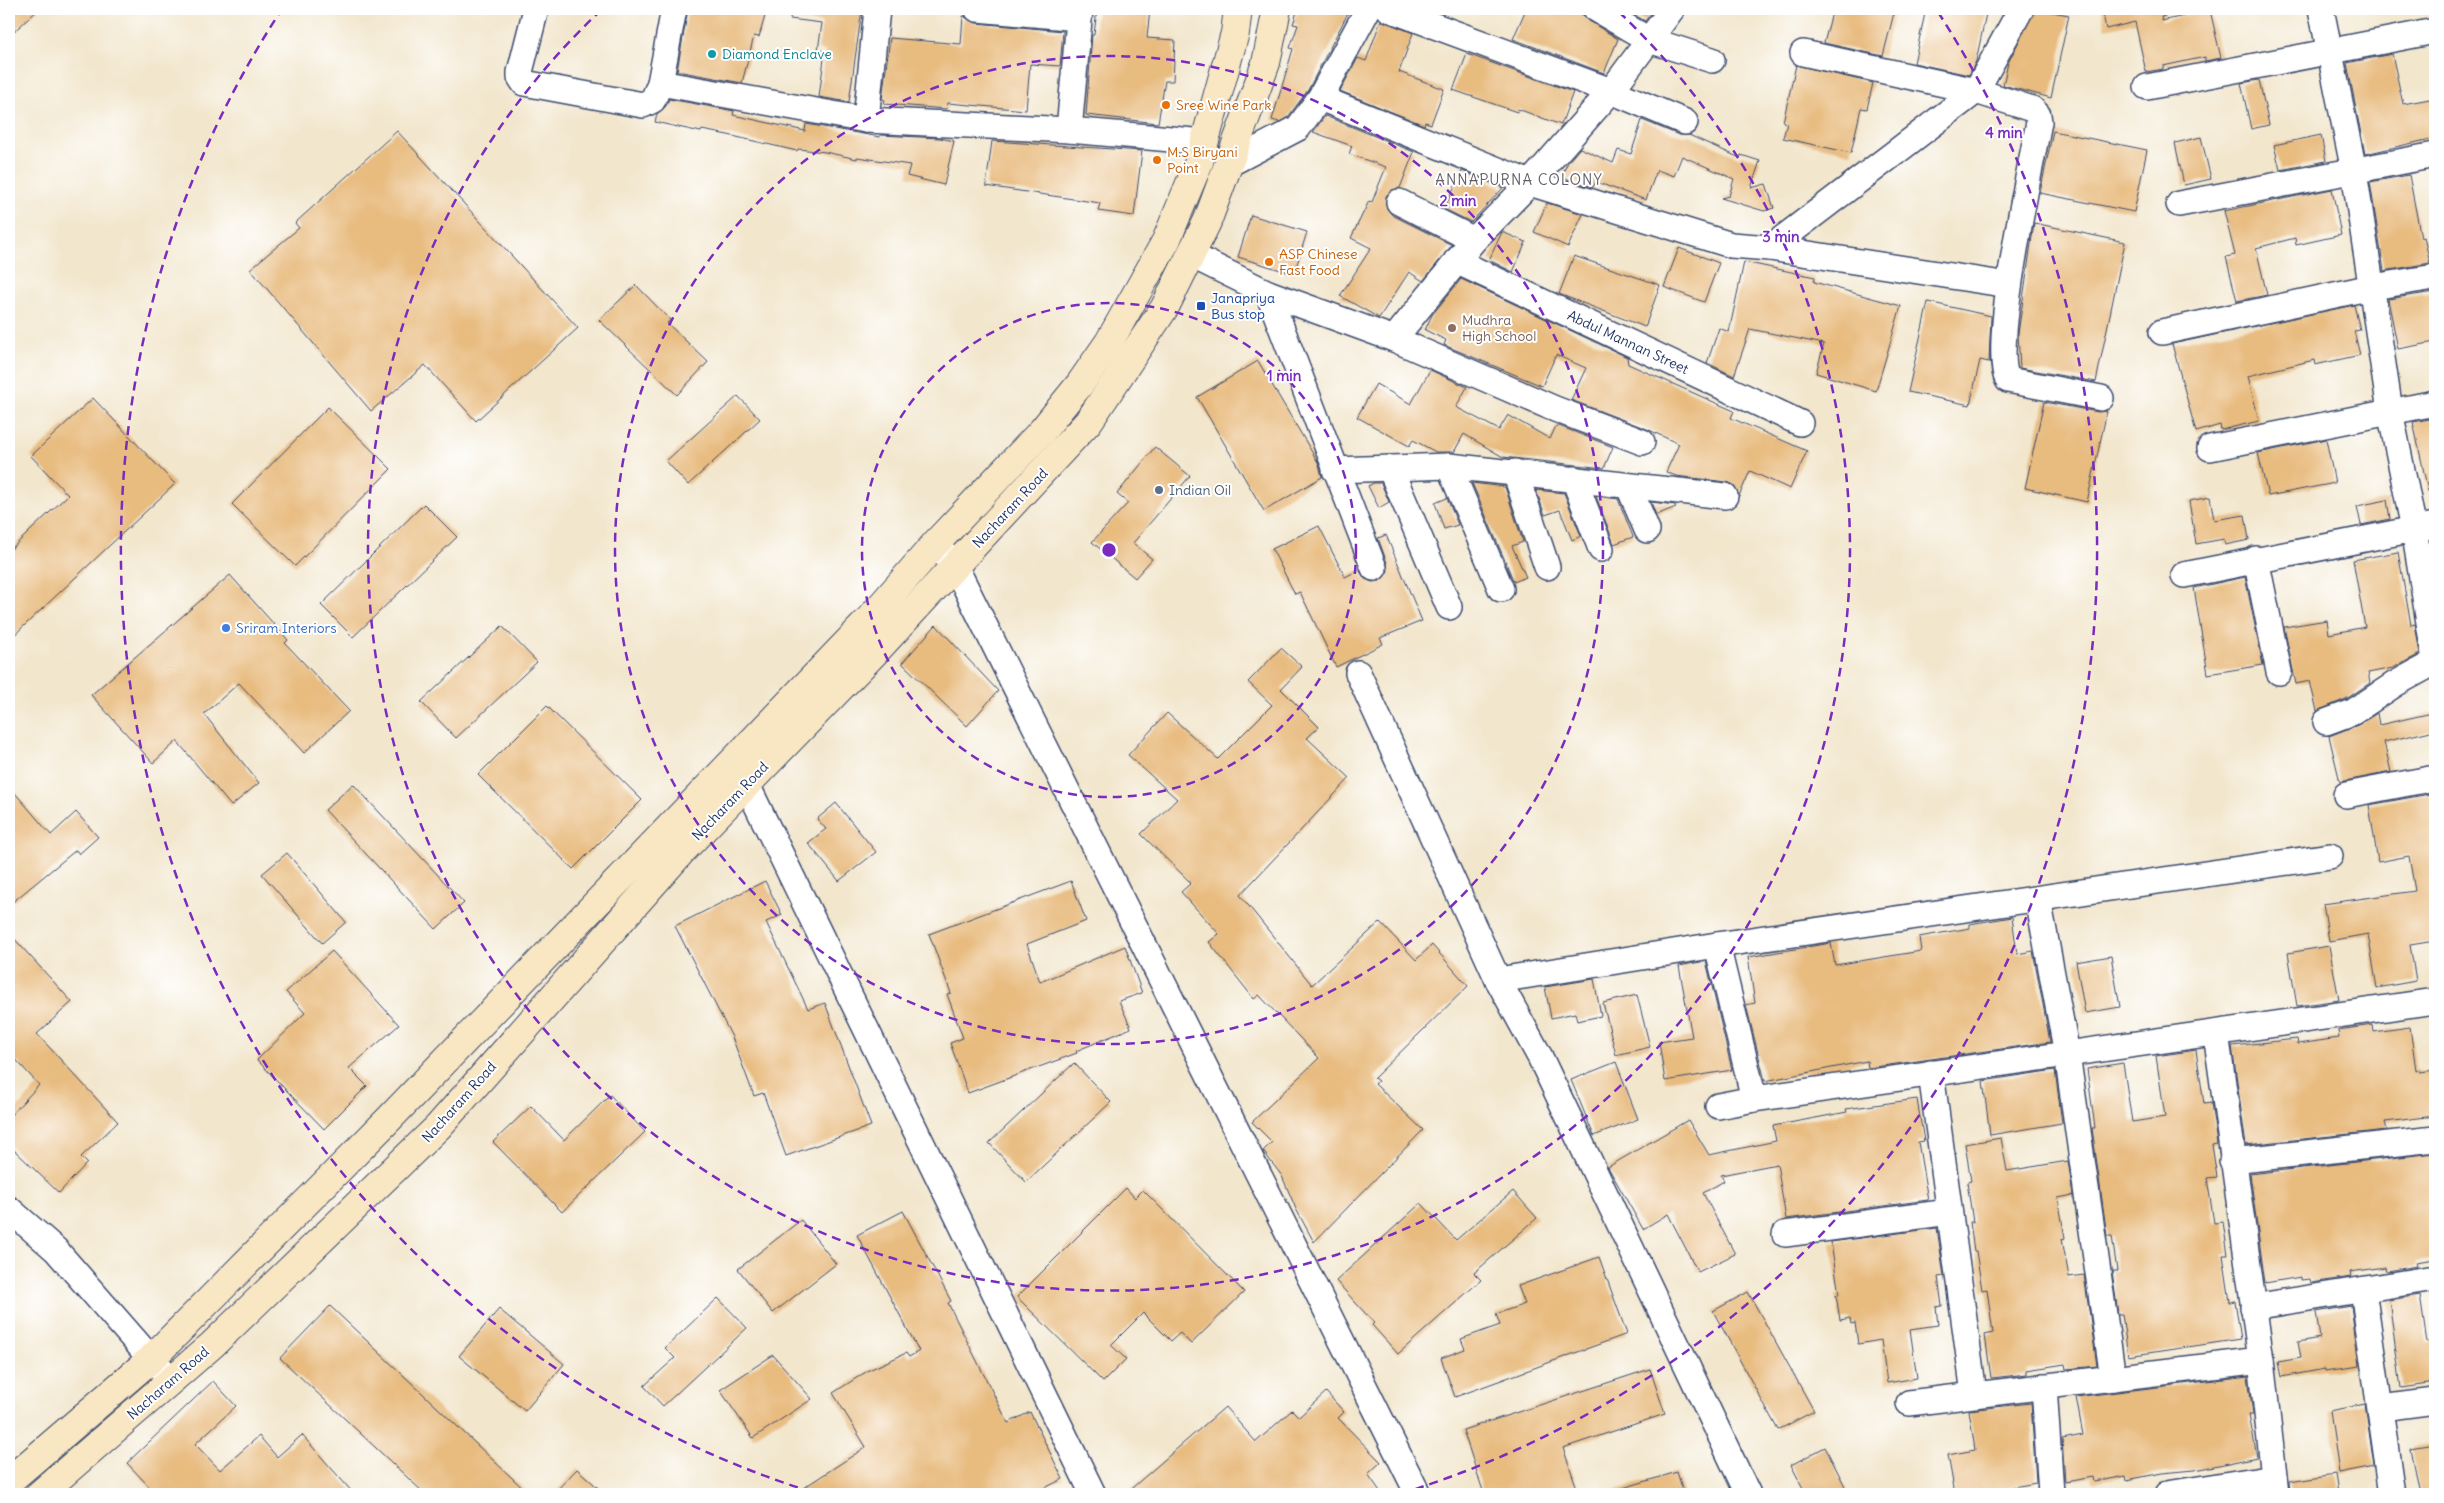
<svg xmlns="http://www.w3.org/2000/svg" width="2444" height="1503" viewBox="0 0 2444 1503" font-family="Delius,sans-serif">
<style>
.building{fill:#e8bb7f}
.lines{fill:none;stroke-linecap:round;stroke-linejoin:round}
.minor-casing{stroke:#3b4a6e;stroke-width:28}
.secondary-casing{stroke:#3b4a6e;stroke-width:30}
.minor{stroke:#fff;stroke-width:25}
.secondary{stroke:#f9e7c3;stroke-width:28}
.ring{fill:none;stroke:#7b2cbf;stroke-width:2.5;stroke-dasharray:9 6}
.culture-dot{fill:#0f9aa8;stroke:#fff;stroke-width:2}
.food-dot{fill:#e8710a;stroke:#fff;stroke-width:2}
.transit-dot{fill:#1a4fb4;stroke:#fff;stroke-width:2}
.education-dot{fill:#8d6e63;stroke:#fff;stroke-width:2}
.service-dot{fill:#5c6f8a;stroke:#fff;stroke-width:2}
.shop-dot{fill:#3f7fe0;stroke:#fff;stroke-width:2}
.labels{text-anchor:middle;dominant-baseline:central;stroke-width:4;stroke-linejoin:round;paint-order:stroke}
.culture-label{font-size:14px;fill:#0d838f;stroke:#fff;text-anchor:start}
.food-label{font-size:14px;fill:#c56008;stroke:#fff;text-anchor:start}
.transit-label{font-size:14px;fill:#164399;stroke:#fff;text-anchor:start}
.education-label{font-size:14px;fill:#785e54;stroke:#fff;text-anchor:start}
.street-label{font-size:14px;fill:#1b2f5e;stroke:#fff}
.service-label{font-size:14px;fill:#4e5e75;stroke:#fff;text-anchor:start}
.shop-label{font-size:14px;fill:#366cbe;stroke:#fff;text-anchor:start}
.neighbourhood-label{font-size:15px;letter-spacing:1px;fill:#63606a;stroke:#fff}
.centre{fill:#7b2cbf;stroke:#fff;stroke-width:2.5}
.ring-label{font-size:15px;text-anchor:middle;font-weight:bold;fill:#7b2cbf;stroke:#fff;stroke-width:4;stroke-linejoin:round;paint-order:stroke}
</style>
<rect width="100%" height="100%" fill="#fff"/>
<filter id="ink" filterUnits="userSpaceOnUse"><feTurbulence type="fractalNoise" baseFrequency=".02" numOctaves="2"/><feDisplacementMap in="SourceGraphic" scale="10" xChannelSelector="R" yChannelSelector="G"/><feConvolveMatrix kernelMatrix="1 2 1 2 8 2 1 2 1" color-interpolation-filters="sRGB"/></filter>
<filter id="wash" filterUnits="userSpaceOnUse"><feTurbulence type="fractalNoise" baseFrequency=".0096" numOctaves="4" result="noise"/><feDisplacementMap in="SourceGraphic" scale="20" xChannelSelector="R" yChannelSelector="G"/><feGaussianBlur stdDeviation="1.12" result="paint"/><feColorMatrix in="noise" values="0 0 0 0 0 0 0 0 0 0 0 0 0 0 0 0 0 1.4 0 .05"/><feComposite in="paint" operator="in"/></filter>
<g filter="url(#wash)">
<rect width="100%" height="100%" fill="#f2e6cc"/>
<g id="blocks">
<g class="building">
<path d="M9,9h30l-30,27z"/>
<path d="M688,9h79l-8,28 -5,-1 -12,47 -65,-12z"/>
<path d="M791,9h71l-13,93 -30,-5 6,-46 -7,-1 4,-27 -32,-4z"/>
<path d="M1097,9h53l-3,29 28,2 -2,41h-8l-7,42 -72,-8 6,-80h2z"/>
<path d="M1298,9h52l-42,81 -20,27 -9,5 -7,-2 21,-71 -3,-1 8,-23 -5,-1z"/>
<path d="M1526,9h43l14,6 6,6 29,18 -14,34 -91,-34z"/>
<path d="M1624,9h30l-9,12z"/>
<path d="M1833,9h62l-12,47 -59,-13z"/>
<path d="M1926,9h61l-11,52 -7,14 -55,-12z"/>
<path d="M2035,9l34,6 -18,83 -48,-13 5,-22z"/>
<path d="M2102,9h62l1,7 -4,1 1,4 48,-11 11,48 -16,3v-4l-42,9v3l-17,3 -11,-50 -29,7z"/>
<path d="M963,16l13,7 87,8 -3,35 -30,-2 -4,46 -78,-7 -1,6 -63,-5 1,-4 -3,-1 8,-61 71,6z"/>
<path d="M1381,20l32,13 -14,39 45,17 -13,35 -6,-2 -1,3 -84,-34 18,-33 8,3z"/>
<path d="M1467,54l106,38 -12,33 -43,-16 -1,3 -64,-22z"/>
<path d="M2392,54l11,50 32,-6v40l-70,16 -18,-91z"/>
<path d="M1796,65l77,18 -6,26 -6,-1 -10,45 -68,-15 4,-15 -4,-1z"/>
<path d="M2259,80l10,45 -18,4 -10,-46z"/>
<path d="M669,99l65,12 -1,4 72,16 1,-7 74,13v-2l60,3 14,3 -10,44 -37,-9 3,-11 -53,-8v2l-32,-7 -27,-3 -1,2 -69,-16 -26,-5 -1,2 -46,-10 2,-8 9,-8z"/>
<path d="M1325,116l89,36 -14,36 -8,2 -6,6 1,13 5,6 60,30 -29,36 -14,-9 -30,46 -39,-22 31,-48 -20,-10 18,-37 3,1 14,-35 -37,-13 3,-8 -39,-14z"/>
<path d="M1642,120l37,15h10l51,23 1,-3 19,6 -9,27 15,-4 8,24 -10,3 -43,-13 8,-2 5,-17 -52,-23 -8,20 -17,-6 -11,30 -50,-18 -3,5 -32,-10 7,-15 12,-14 33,15 5,-13 13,4z"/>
<path d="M397,131l181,197 -102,93 -51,-56 -54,46 -121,-142 49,-41 -4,-5z"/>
<path d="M2053,131l94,19 -13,62 -94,-19z"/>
<path d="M2321,135l5,26 -46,9 -6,-25z"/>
<path d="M2201,137l10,42 -27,6 -9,-42z"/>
<path d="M992,141l150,10 -8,65 -36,-5 2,-8 -114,-17z"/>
<path d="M1462,171l41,17 -32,34 -27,-13z"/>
<path d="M2409,175l12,63 3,-1 6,26 -46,8 -14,-89z"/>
<path d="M2332,189l9,46 -45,10 -1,-7 -39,10 11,47 -30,6 -11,-44 9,-2 -11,-44z"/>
<path d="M1547,203l36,11 -15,33 -34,-15z"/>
<path d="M1251,215l56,17 -13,42 -56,-17z"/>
<path d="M2034,223l91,19 -29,140 -76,-14 -2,-34z"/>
<path d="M1502,232l24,10 -13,30 -24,-12z"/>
<path d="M1679,248l40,15 -15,39 -40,-15z"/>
<path d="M1574,256l86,29 -15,42 -86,-33z"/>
<path d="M1744,262l71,15 -1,5 87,24 -25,85 -60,-18 8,-29 -74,-15 -16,47 -27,-13 12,-35 10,4z"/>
<path d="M1461,279l166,78 1,7 106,47 -3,7 76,33 -17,38 -40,-18 -11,25 -5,-11 -7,-3 -51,-6 -10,-4 13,-28 -32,-15 -76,-29 15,-32 -30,-13 -14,31 -98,-41 2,-5 -21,-10 7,-15z"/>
<path d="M636,285l34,35 -3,3 41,39 -31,33 -78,-75z"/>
<path d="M2435,292v50l-37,7 -10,-50z"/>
<path d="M1928,302l63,14 -2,46 -9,-2 -10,45 -62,-13z"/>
<path d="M2354,305l6,25 -6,1 6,24 -45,10 -1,-5 -66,16 11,45 -38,9 -1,-5 -24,7 -24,-88z"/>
<path d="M1258,361l61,103 3,13 -58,34 -67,-114z"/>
<path d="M1430,370l37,17 -11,20 43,23 9,-15 42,24 6,-13h3l54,21 -9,21 -101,-11 -39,-23 -10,18h-18l-23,-12 -4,6 -52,-29 19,-33 35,20z"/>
<path d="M738,396l22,23 -72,66 -22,-24z"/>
<path d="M93,398l82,86 -166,156v-89l59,-56 -37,-39z"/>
<path d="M2044,402l54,10 9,-1 -20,91 -62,-14z"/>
<path d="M328,407l63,62 -96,97 -63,-62z"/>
<path d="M2435,418v72l-7,1 -15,-69z"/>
<path d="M2326,439l9,44 -67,13 -10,-43z"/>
<path d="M1155,447l35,29 -57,67 19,16 -17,19 -43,-36 36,-39 -11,-9z"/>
<path d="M1374,483h7l8,19 -10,6 -11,-22z"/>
<path d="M1472,483l33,4 18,55 -11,4 14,31 -12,5z"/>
<path d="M1536,490l28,3 17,43 -9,4 -12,-30 -15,5z"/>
<path d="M1596,496l22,3 15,38 -19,7z"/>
<path d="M2210,497l4,23 31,-5 4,25 -24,5 -1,-6 -28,5 -7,-43z"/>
<path d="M1447,498l11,27 -14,4 -9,-26z"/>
<path d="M2387,500l3,19 -29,6 -4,-19z"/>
<path d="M1651,502l24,3 1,2 -20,8z"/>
<path d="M424,504l33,33 -104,100 -32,-32z"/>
<path d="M1319,526l26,51 14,-7 6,9 7,3 8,-1 8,-10 -1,-8 -9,-25 8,-3 36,86 -42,17 3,6 -47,23 -36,-75 -5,2 -23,-45z"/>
<path d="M2398,552l13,73 4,-1 5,30 -27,14 -25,5 2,10 -24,16 -29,12 -7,-30 -14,3 -12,-57 43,-7 2,14 36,-7 -12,-67z"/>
<path d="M230,575l58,65 -3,3 64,68 -45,42 -65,-70 -35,31 55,69 -28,23 -54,-65 -24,22 -62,-68z"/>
<path d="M2245,577l18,88 -55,9 -14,-86z"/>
<path d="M936,625l62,66 -31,35 -65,-63z"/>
<path d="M502,626l35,36 -81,76 -35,-36z"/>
<path d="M1281,648l21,19 -21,22 38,38 -12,11 43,40 -110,117 72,90 68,-63 36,38 16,-15 36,41 -94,92 4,3 -3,3 48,46 -109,112 -18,-33 -14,-33 -19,-25 9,-9 -20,-20 67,-64 -60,-63 -5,4 -45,-57 10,-8 -38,-42 10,-9 -50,-49 36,-35 -49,-44 39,-42 51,46 54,-54 -24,-23z"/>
<path d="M547,706l95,94 -69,69 -95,-94z"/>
<path d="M2377,713l2,12 53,-12 3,17 -51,12 7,30 -51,10 -11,-46 29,-11z"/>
<path d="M353,784l111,119 -28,26 -111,-119z"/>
<path d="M9,786l42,49 25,-23 22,25 -19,17 -3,-4 -67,55z"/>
<path d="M2435,793v148l-25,4 6,36 -39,7 -9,-54 -39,7 -6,-37 92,-13 -6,-35 -31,6 -9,-57z"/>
<path d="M836,803l40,49 -37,29 -31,-38 18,-14 -9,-10z"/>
<path d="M287,853l59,69 -24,21 -60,-69z"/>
<path d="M765,881l17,34 -16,7 42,87 17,-6 46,123 -85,30 -23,-63 -9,3 -22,-59 -57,-111z"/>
<path d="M1071,881l15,40 -59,23 13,38 85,-36 17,47 -23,8 12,27 -55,23 1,2 -109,40 -18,-50 13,-5 -16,-44 4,-1 -22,-59z"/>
<path d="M2012,917l5,37 16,-3 17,91 -182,26 -1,-7 -102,20 -19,-76 9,-2 -7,-46 83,-14 4,22 86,-14 -2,-14 51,-9v-4z"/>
<path d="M9,933l63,69 -35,32 81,88 -37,35 6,6 -28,30 -50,-48v-28l30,-32 -30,-33z"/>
<path d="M2329,946l10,54 -42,6 -9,-53z"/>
<path d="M332,951l67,74 -50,43 18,18 -43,43 -67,-69 48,-47 -19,-21z"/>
<path d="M2111,956l9,51 -35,6 -9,-51z"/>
<path d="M1706,961l26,109 -67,11 -6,-39 33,-5 -13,-71z"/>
<path d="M1594,979l7,37 -24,5 -2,-8 -24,5 -6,-31z"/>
<path d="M1637,995l13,52 -34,8 -13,-52z"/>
<path d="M2373,1025l1,7 36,-5 6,43 4,-1v3l15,-2v46l-50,6 2,8 -141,15 -14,-99 65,-7 1,5 41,-6 -1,-8z"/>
<path d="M2196,1050l8,54 7,-1 6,41 -5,1 5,32 -10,1 7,45 9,-1 5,33h-5l7,47 5,-1 6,38 -113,17 -6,-42h-4l-6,-43h5l-5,-35h-5l-15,-108h3l-8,-59 36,-6 9,59 33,-5 -9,-61z"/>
<path d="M1616,1062l22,57 -44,17 -23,-56z"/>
<path d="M1074,1063l37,39 -85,80 -37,-39z"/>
<path d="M2055,1070l7,53 -72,12 -7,-54z"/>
<path d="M610,1095l35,37 -83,80 -69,-70 38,-36 33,34z"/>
<path d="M1917,1099l7,42 -6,1 10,58 -142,19 -9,-55 -56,11 3,6 -21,12 32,61 -37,18 -30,-58 -25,15 -35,-62 80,-47 21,35 67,-14 -3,-15 74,-14 -1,-3z"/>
<path d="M2001,1138l6,33 61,-10 5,34 -15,3 7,40 -3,1 7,38 15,-2 13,91 -31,3 -1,-5 -38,6v4l-36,4 -6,-43 8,-2 -6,-44 -5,1 -6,-39h-2l-4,-29h3l-6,-40 4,-1 -6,-37z"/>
<path d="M2435,1153v106l-19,3 1,4 -31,5 -1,-4 -35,5 1,5 -40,6 -1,-4 -9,1v-3l-36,6 -15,-109z"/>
<path d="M1126,1188l9,10 8,-8 101,102 -53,52 -11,-11 -9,8 -28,-28 -32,32 15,14 -23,23 -86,-85z"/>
<path d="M1513,1191l24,27 -63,55 7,7 -83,74 -26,-29 2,-2 -38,-42 85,-78 35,37z"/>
<path d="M903,1211l48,90 -3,2 60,120 22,-11 33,67 -31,15h-238l72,-47 -33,-54 36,-23 37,-17 3,4 10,-6 -62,-116z"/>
<path d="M801,1220l35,44 -63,49 -35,-44z"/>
<path d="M1937,1228l7,48 -6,1 4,29 -6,1 2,18 -28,4 7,49 -30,5 -6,-43 -23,4 -3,-21 -4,1 -1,-6 -10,2 -4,-25h3l-8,-53z"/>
<path d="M1599,1257l28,77 -172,63 -14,-39 24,-9 -4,-10 39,-14 -4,-11 29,-10 -7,-18z"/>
<path d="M1748,1292l66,119 -36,19 -65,-119z"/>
<path d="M2420,1295l7,48 8,-1v41l-34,5 -12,-88z"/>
<path d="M718,1298l29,30 -84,78 -19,-20 31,-28 -10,-10z"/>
<path d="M330,1306l199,188h-104l-145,-136z"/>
<path d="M2351,1306l8,60 -34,5v-2l-44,8 -3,-15 23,-4 -3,-16 22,-4 -4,-26z"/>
<path d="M499,1309l65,55 -39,47 -66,-55z"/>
<path d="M773,1355l39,44 -59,39 -33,-48z"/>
<path d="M1650,1369l15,45 -102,34 16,46h-95l-21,-64z"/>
<path d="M2248,1376l5,39h-4l8,42 -62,13 -33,3 -35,7 -1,-4 -32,6 -1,-5 -28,5 -3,-43 21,-4 -7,-38z"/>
<path d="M213,1381l23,25 -41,38 25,26 39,-34 18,21 25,-22 52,59h-198l-29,-31z"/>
<path d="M1326,1392l18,20 -6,6 43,44 -13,12 14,20h-257l100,-87 31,35 36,-32 7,7z"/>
<path d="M2031,1403l5,80 -34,6v3l-9,2h-38l-7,-39 27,-5 -6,-40z"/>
<path d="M2365,1404l9,62 -35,7 -9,-62z"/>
<path d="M2435,1444v50h-15l-9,-46z"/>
<path d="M1825,1447l24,47h-43l-15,-29z"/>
<path d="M577,1469l28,25h-52z"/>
<path d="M1677,1472l7,22h-67l-1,-4z"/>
<path d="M2335,1474l3,20h-48l-1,-13z"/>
</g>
</g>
</g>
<g filter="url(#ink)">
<use href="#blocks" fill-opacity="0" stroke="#3b4a6e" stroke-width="1"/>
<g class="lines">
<g class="minor-casing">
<g id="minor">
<path d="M536,9l-16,63v5l4,6 119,22 10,-5 7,-17"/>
<path d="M674,9l-14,74 206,37 203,10 136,12"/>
<path d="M977,9l102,9"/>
<path d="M1389,9l222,82 74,31"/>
<path d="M1596,9l53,31 23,-31"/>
<path d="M2321,9l33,162 36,240 24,118 21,131"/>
<path d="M1803,53l173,38 56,18 6,6 1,7c-8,43 -49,228 -31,258l93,18"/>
<path d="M2147,87l288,-56"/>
<path d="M1320,98l210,85 201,62 39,3 206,-157 45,-82"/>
<path d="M866,120l11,-111"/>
<path d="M1069,130l11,-121"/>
<path d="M1229,164l69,-36 22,-30 48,-89"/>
<path d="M1399,202l75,38"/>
<path d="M2179,204l256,-49"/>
<path d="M1770,248l239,37"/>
<path d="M1191,255l77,38 126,46 161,70 87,33"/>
<path d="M1456,261l344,162"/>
<path d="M1268,293l106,275"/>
<path d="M2162,332l210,-45 63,-10"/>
<path d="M1394,339l80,-99 56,-57 81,-92 38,-51 63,20"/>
<path d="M2210,448l225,-45"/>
<path d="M1449,466l52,123"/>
<path d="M1390,468l59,139"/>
<path d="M1335,470l114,-4 276,30"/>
<path d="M1515,472l32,95"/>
<path d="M1574,479l27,70"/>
<path d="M1629,487l18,43"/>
<path d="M935,544l20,22 463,928"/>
<path d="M2256,559l23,113"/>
<path d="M2184,575l251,-50"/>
<path d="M1358,673l140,307 42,77 208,437"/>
<path d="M2326,722l27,-10 42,-28 40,-22"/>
<path d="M747,785l346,709"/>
<path d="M2346,795l89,-17"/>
<path d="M2038,899l29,155 46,324"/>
<path d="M1717,945l37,154"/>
<path d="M1498,980l219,-35 613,-89"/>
<path d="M2216,1033l45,327 15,134"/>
<path d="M1931,1073l43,321"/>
<path d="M1718,1106l36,-7 681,-98"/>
<path d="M2232,1161l203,-22"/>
<path d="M9,1209l47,41 95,109 22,21"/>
<path d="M1785,1234l164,-22"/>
<path d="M2363,1290l29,204"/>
<path d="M2253,1307l182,-29"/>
<path d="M2044,1386l7,108"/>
<path d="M1909,1403l352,-43"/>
<path d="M2381,1408l54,-7"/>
<path d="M2167,1494l107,-17"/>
</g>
</g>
<g class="secondary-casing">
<g id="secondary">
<path d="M9,1481l142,-122 238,-240 477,-496 69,-79 107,-113 38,-47 29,-42 57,-101 33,-79 36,-129 3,-24"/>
<path d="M40,1494l172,-149 226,-218 244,-276 194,-200 213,-230 76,-114 42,-85 59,-159 11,-54"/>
</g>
</g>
<use href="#minor" class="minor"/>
<use href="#secondary" class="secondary"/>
</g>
</g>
<g class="ring">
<circle cx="1109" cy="550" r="247"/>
<circle cx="1109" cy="550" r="494"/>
<path d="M1619 12A741 741 0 1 1 599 12"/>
<path d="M812 1492A988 988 0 0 1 280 12M1938 12A988 988 0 0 1 1406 1492"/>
</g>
<circle class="culture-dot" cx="712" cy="54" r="5"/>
<g class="food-dot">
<circle cx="1166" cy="105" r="5"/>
<circle cx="1157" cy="160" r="5"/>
<circle cx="1269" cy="262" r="5"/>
</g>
<rect class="transit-dot" x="1196" y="301" width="10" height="10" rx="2.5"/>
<circle class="education-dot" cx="1452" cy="328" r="5"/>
<circle class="service-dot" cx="1159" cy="490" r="5"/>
<circle class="shop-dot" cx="226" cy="628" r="5"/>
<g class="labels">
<g class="culture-label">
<text x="722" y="54">Diamond Enclave</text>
</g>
<g class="food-label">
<text x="1176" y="105">Sree Wine Park</text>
<text x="1167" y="152">M.S Biryani<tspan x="1167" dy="16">Point</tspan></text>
<text x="1279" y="254">ASP Chinese<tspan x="1279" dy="16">Fast Food</tspan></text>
</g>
<g class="transit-label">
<text x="1211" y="298">Janapriya<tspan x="1211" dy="16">Bus stop</tspan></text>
</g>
<g class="education-label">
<text x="1462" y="320">Mudhra<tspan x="1462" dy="16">High School</tspan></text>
</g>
<g class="street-label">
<text transform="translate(1628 342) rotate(25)">Abdul Mannan Street</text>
<text transform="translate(1010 508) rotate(-47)">Nacharam Road</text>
<text transform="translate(730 801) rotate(-46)">Nacharam Road</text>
<text transform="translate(459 1102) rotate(-48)">Nacharam Road</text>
<text transform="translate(168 1383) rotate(-41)">Nacharam Road</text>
</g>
<g class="service-label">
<text x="1169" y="490">Indian Oil</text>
</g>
<g class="shop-label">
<text x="236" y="628">Sriram Interiors</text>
</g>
<g class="neighbourhood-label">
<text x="1519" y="179">ANNAPURNA COLONY</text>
</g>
</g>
<circle cx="1109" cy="550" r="8" class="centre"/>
<g class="ring-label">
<text x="2004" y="138">4 min</text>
<text x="1458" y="206">2 min</text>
<text x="1781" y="242">3 min</text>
<text x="1284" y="381">1 min</text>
</g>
<rect width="2444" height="1503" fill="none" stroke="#fff" stroke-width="30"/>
</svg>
